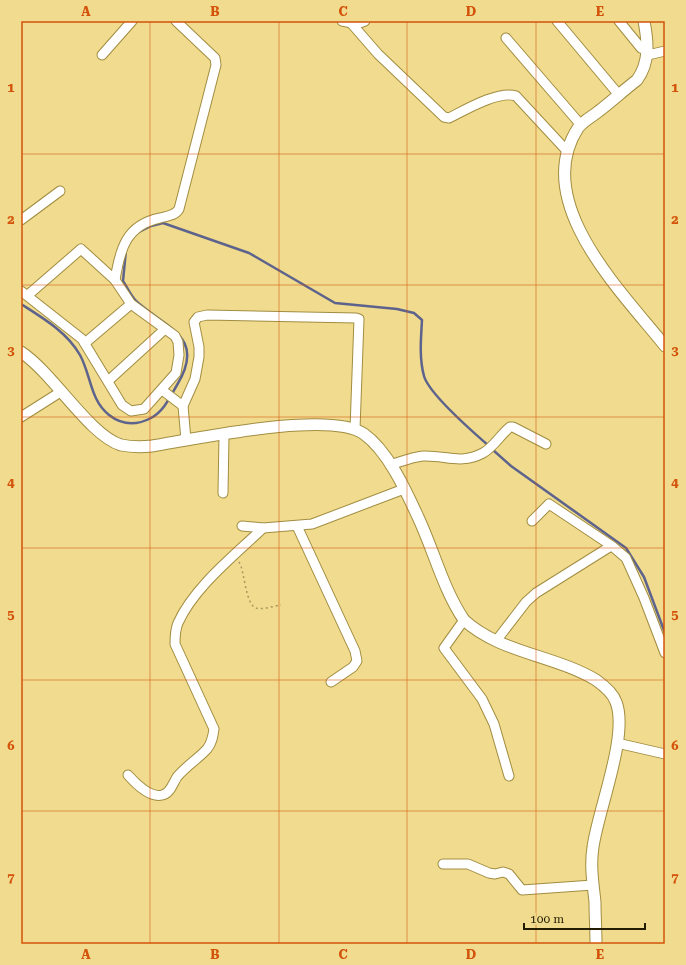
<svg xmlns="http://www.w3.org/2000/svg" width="686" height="965" viewBox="0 0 686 965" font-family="'Roboto Serif',serif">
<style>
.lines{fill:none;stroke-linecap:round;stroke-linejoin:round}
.stream{stroke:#5d638c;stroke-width:2.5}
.minor-casing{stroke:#a18d41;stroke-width:11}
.tertiary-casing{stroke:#a18d41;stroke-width:13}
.path{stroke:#a8975c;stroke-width:1.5;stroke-dasharray:2 3;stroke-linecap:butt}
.minor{stroke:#fff;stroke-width:9}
.tertiary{stroke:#fff;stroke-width:11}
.grid{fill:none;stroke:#d4530b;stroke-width:1;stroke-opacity:0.55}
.neatline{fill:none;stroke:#d4530b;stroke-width:1.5}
.grid-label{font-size:13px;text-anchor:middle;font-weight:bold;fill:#d4530b}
</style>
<rect width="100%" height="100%" fill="#f0db8e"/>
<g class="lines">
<g class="stream">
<path d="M137,233l14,-7 12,-3 86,30 86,50 62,6 17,4 8,7c-1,18 -3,38 2,56 5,18 50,57 65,70"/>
<path d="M21,304c22,14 46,28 59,51 11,20 10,45 29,60 13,10 27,11 42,3 13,-7 19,-21 26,-33 30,-49 -12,-57 -41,-84 -5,-5 -9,-14 -13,-20l3,-31"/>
<path d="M493,450l18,16 115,82 18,29 21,56"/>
</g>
<g class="minor-casing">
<g id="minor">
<path d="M342,21l15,3 8,-3"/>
<path d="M557,21l62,74"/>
<path d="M619,21l22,27 7,3"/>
<path d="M351,23l27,31 66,63 5,1c16,-8 50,-28 67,-22l51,55"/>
<path d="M506,38l75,87"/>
<path d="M102,55l30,-34"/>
<path d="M648,55l17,-4"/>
<path d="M21,220l39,-29"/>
<path d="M115,280c5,-31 11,-55 45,-62 7,-2 15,-2 19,-9l37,-144 -1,-7 -39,-37"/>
<path d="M21,291l61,48 40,66 9,6 13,-2 32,-36 3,-18 -1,-13 -3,-6 -44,-32 -16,-24 -34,-31 -53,46"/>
<path d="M85,343l46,-39"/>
<path d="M108,381l57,-52"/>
<path d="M162,390l21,16"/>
<path d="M21,417l41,-26"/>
<path d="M186,440l-3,-34 12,-27 4,-22v-10l-5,-25 4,-5 9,-2 149,3 3,1 -4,110"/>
<path d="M390,465c10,-3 22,-8 33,-9 23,-1 37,9 60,-3 11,-6 17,-18 27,-26h3l33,17"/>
<path d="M223,493l1,-58"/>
<path d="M532,521l17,-17 63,42 14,12 18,40 21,55"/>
<path d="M242,526l21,2 49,-4 92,-35"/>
<path d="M297,526l58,125 2,10 -4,6 -22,15"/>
<path d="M464,620l-20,28 38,51 12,25 15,52"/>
<path d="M496,641l30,-39 10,-9 75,-47"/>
<path d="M617,743l48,11"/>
<path d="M128,775c7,8 22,23 34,20 8,-1 11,-12 15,-18 9,-11 21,-18 30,-28 5,-6 6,-13 7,-20l-39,-85c0,-7 0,-14 3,-21 16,-36 57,-68 85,-95"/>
<path d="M443,864h25l21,9 6,1 8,-2 6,2 13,16 71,-5"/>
</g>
</g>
<g class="tertiary-casing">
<g id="tertiary">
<path d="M644,21c4,21 6,41 -7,59 -13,10 -25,21 -38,31 -6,5 -16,10 -21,17 -48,74 44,164 87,218"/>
<path d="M21,352c32,21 68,83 100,93 10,2 21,2 31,1 43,-7 178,-36 212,-12 24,17 42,57 54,83 16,34 25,72 46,103 36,33 90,35 132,60 7,5 17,13 20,22 13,33 -18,108 -23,145 -3,19 0,36 2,55 0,14 1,28 1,42"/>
</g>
</g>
<path class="path" d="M239,562c6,9 6,42 17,46 6,2 18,-2 25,-3"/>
<use href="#minor" class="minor"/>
<use href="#tertiary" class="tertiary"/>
</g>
<path class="grid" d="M150,21v923M279,21v923M407,21v923M536,21v923M21,154h644M21,285h644M21,417h644M21,548h644M21,680h644M21,811h644"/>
<rect width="686" height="965" fill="none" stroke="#f0db8e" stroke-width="44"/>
<path d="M524 923v6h121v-6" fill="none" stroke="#241c00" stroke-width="2"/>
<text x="530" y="923" font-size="12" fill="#241c00" stroke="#f0db8e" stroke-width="3" paint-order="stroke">100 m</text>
<rect x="22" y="22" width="642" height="921" class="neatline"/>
<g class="grid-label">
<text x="86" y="16">A</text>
<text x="215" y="16">B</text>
<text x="343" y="16">C</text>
<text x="471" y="16">D</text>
<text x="600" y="16">E</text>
<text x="11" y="92">1</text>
<text x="675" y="92">1</text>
<text x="11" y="224">2</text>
<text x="675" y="224">2</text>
<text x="11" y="355">3</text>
<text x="675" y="355">3</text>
<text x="11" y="487">4</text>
<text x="675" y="487">4</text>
<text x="11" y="619">5</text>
<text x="675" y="619">5</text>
<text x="11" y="750">6</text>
<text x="675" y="750">6</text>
<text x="11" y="882">7</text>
<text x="675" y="882">7</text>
<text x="86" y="959">A</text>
<text x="215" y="959">B</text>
<text x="343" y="959">C</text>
<text x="471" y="959">D</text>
<text x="600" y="959">E</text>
</g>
</svg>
